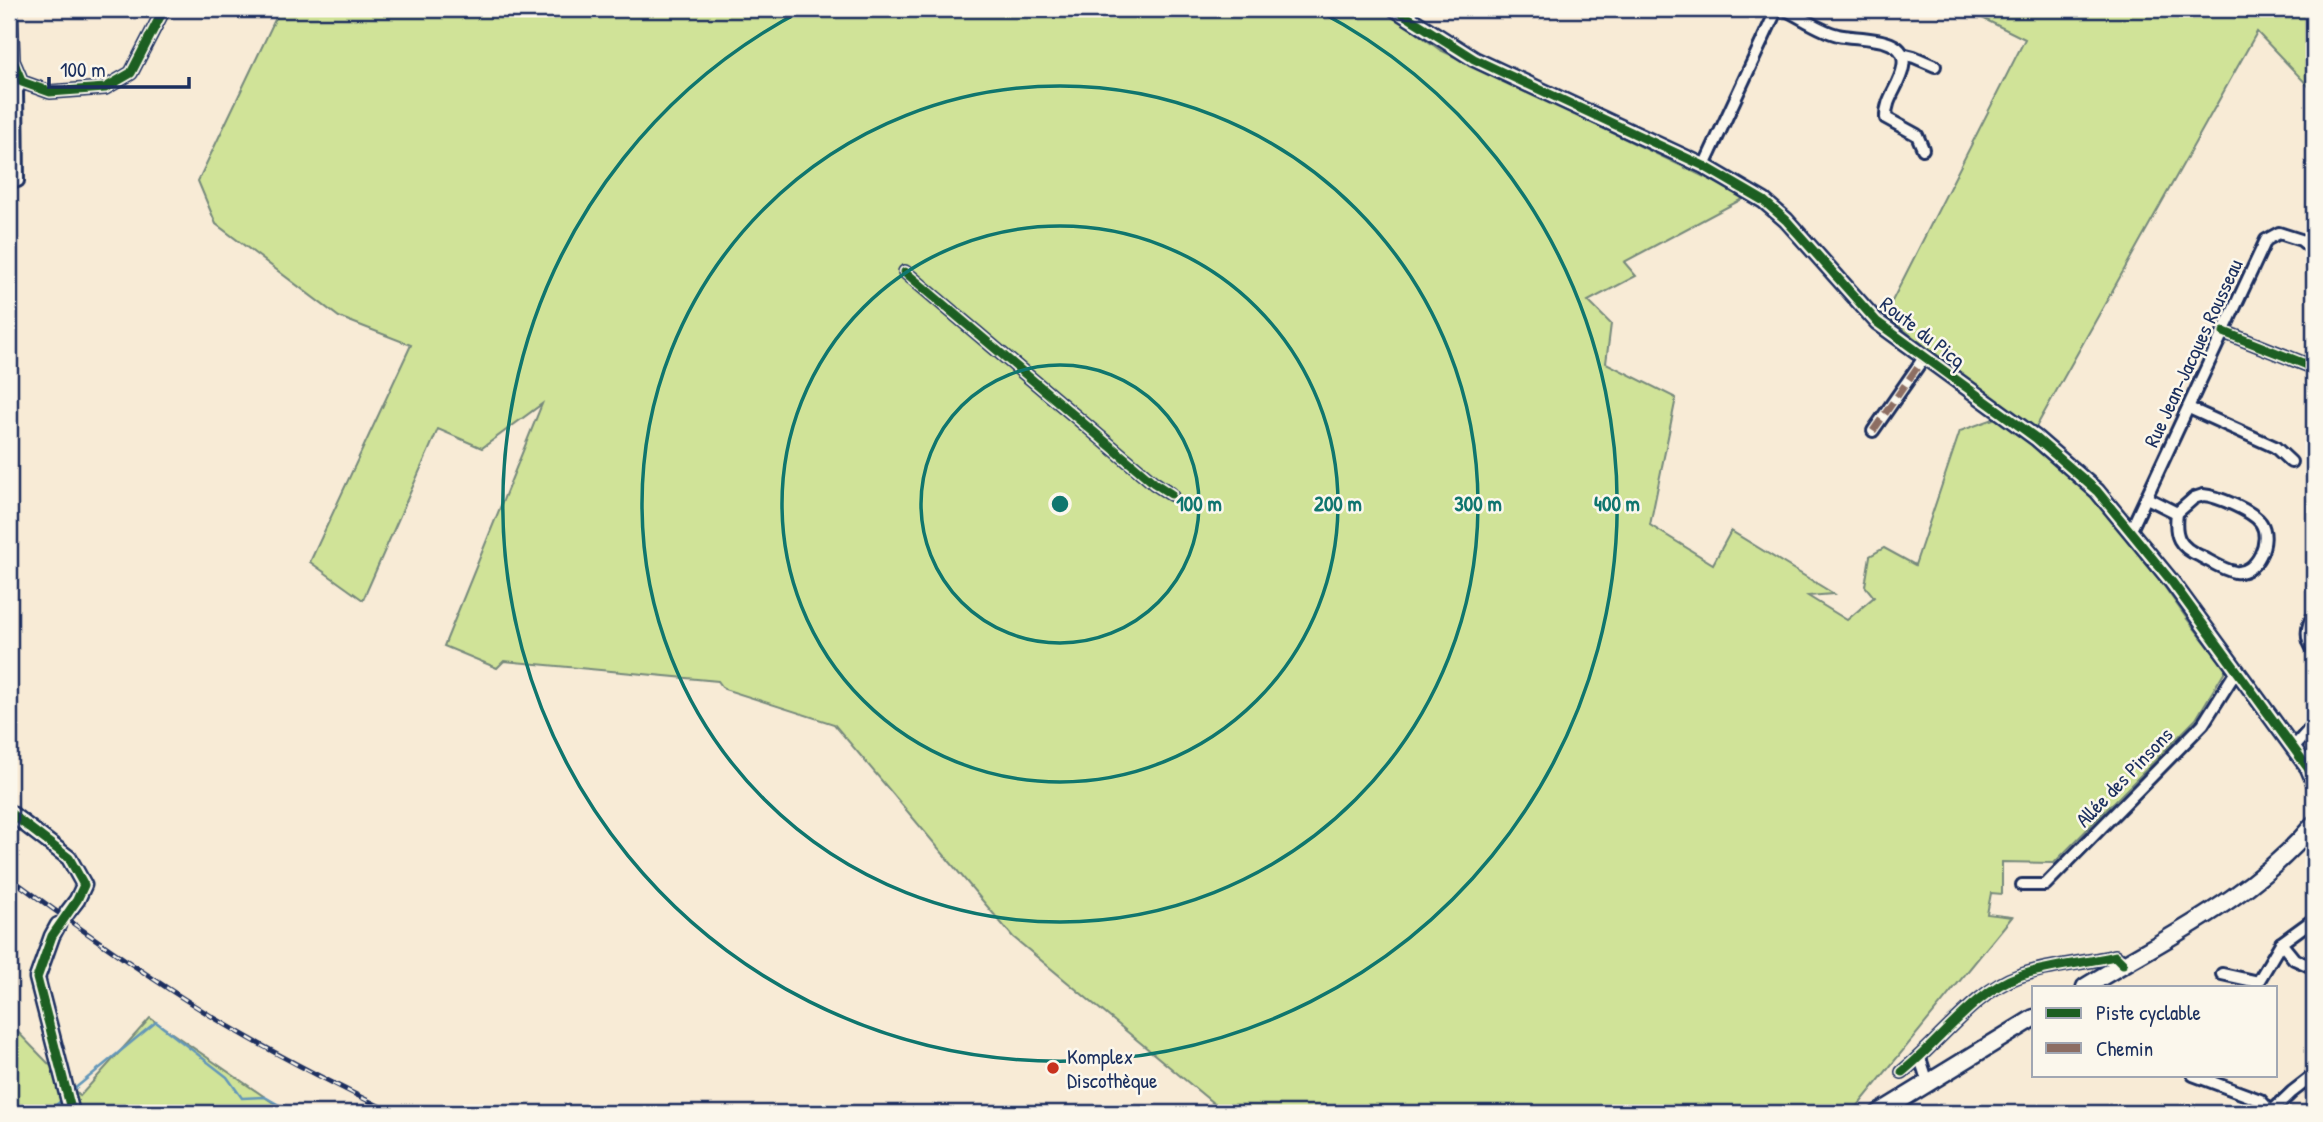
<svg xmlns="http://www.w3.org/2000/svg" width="2323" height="1122" viewBox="0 0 2323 1122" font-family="'Patrick Hand',sans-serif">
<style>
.green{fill:#d0e398;stroke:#76897b;stroke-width:2}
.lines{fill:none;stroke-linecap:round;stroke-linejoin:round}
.stream{stroke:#6497b9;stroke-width:2.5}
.minor-casing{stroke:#1b2f5e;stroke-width:16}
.tertiary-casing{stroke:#1b2f5e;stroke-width:19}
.secondary-casing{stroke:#1b2f5e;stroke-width:21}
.minor{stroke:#fbf7ec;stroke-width:10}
.tertiary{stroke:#fbf7ec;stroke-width:14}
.secondary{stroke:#fbf7ec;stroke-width:16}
.rail-casing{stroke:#1b2f5e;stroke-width:5}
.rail{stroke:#fbf7ec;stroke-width:2.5;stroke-dasharray:8;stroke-linecap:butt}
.quiet{stroke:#8d6e63;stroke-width:7;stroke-dasharray:14 7;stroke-linecap:butt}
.cycleway-casing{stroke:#fbf7ec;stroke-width:13}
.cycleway{stroke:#1b5e20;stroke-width:9}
.ring{fill:none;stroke:#0f766e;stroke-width:3.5}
.poi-dot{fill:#c8321e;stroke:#fbf7ec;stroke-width:2.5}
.labels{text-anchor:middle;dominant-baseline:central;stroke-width:5;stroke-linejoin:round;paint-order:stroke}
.street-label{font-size:21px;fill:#1b2f5e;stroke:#fbf7ec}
.poi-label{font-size:21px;fill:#1b2f5e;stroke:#fbf7ec;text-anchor:start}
.centre{fill:#0f766e;stroke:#fbf7ec;stroke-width:3.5}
.ring-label{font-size:21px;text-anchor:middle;font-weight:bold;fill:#0f766e;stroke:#fbf7ec;stroke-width:5;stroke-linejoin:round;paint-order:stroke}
</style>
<rect width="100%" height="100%" fill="#f8ebd6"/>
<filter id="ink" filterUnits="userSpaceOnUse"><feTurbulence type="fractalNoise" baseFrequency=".0143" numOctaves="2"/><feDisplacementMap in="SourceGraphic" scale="14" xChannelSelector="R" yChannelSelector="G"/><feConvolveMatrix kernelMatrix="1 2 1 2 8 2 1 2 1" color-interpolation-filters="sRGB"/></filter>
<g filter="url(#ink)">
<g class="green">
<path d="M280,9h792l14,7 5,-7h293l56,41 306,147 -122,65 12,14 -48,25 23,23 -5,39 70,35 -26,127 63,39 18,-33 103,63 -26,2 39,24 27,-23 -9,-11 5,-30 14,-8 31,17 45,-134 36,-13 26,18 67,57 70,86 28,40 39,50 -30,50 -142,144 -52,-1v32l-11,-1 -4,21 25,3 -160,196h-627l-212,-176 -179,-213 -110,-35 -6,-8 -214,-20 -7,7 -53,-22 98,-242 -60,44 -44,-19 -75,171 -53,-38 101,-217 -72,-28 -123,-93 -18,-43z"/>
<path d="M1964,9h350v83l-57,-60 -222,397 -31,-21 -119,-93 140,-276z"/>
<path d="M150,1018l138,95h-279v-90l71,73z"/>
</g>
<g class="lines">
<g class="stream">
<path d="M73,1090l83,-68 71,55 15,21 23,-1 28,16"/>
<path d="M47,1113l16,-14"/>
</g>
<g class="minor-casing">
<g id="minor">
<path d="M11,9l2,52 9,21 28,10 55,-4 26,-15 33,-64"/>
<path d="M1784,9c17,8 36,22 54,26 19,5 72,-1 65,32 -3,19 -18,31 -17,51l31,17 6,14"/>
<path d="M1902,54l12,3 21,9"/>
<path d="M1704,166l73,-157"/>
<path d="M18,181l-1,-91 5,-8"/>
<path d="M905,272l249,211 17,11"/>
<path d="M2224,332l86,34"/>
<path d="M2189,408l86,39 16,15"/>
<path d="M1873,431l52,-75"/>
<path d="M2203,495c14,1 50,16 58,28 11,17 -4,52 -26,49 -12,-2 -25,-11 -35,-16 -21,-9 -26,-20 -23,-43l17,-15z"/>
<path d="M2147,498l30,15"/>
<path d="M2130,532l136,-292 13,-7 22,7 13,11"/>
<path d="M2314,615c-8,11 -9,25 0,35"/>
<path d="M2293,748l21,-24"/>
<path d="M2022,885h23l158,-161 34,-54"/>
<path d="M2281,943l13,16 20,9"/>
<path d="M2222,974l36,8 23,-39 33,-24"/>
<path d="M1920,1058l8,25"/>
<path d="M1902,1072c37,-29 73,-81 117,-96 26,-10 67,-13 96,-20l8,8"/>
<path d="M2193,1075l67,25 11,12"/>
<path d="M2270,1113l22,-21 22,-17"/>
</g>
</g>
<g class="tertiary-casing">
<g id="tertiary">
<path d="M1395,9l79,50 230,107 60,35 22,19 91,102 159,116 61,53 75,91 136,186 6,14"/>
<path d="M9,812l60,46 15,27 -7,15 -10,13"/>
<path d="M58,925l-6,11 -15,42 35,135"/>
</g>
</g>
<g class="secondary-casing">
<g id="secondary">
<path d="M2085,987c80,-49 168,-89 229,-163"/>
<path d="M1879,1113l155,-95"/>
</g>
</g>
<use href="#minor" class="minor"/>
<use href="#tertiary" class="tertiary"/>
<use href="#secondary" class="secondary"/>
<g class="rail-casing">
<path id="rail" d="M9,877c60,44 120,87 183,127 64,41 133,76 201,109"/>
</g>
<use href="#rail" class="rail"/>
<path class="quiet" d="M1873,431l52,-75"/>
<g class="cycleway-casing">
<g id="cycleway">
<path d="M11,9l2,52 9,21 28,10 55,-4 26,-15 33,-64"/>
<path d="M1395,9l79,50 230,107 60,35 22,19 91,102 159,116 61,53 75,91 136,186 6,14"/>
<path d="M905,272l249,211 17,11"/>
<path d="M2224,332l86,34"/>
<path d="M9,812l60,46 15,27 -7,15 -25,36 -15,42 35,135"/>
<path d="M1902,1072c37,-29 73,-81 117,-96 26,-10 67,-13 96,-20l8,8"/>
</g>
</g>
<use href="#cycleway" class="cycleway"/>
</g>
</g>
<g class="ring">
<circle cx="1060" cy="504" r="139"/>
<circle cx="1060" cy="504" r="278"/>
<circle cx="1060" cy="504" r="418"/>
<path d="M1317 10A557 557 0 1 1 803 10"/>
</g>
<circle class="poi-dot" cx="1053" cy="1068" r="7"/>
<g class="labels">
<g class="street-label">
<text transform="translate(1923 332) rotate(38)">Route du Picq</text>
<text transform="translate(2193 353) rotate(-65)">Rue Jean-Jacques Rousseau</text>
<text transform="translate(2124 777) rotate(-46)">Allée des Pinsons</text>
</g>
<g class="poi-label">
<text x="1067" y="1056">Komplex<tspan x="1067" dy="24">Discothèque</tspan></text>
</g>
</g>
<circle cx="1060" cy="504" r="10" class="centre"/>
<g class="ring-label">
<text x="1199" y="511">100 m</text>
<text x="1338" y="511">200 m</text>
<text x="1478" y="511">300 m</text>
<text x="1617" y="511">400 m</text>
</g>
<rect width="2323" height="1122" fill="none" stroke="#fbf7ec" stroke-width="35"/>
<rect x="18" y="18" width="2288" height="1087" fill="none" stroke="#1b2f5e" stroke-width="2.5" filter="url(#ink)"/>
<rect x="2032" y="986" width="245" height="91" fill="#fbf7ec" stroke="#a1a7b3" stroke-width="2"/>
<rect x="2046" y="1008" width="35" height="10" fill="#1b5e20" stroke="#a1a7b3" stroke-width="2"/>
<text x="2096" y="1020" font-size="21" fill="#1b2f5e">Piste cyclable</text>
<rect x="2046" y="1043" width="35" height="10" fill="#8d6e63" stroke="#a1a7b3" stroke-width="2"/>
<text x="2096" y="1056" font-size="21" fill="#1b2f5e">Chemin</text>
<path d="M49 77v10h140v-10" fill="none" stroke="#1b2f5e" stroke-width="3.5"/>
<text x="60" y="77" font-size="21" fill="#1b2f5e" stroke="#fbf7ec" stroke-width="5" paint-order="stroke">100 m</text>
</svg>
